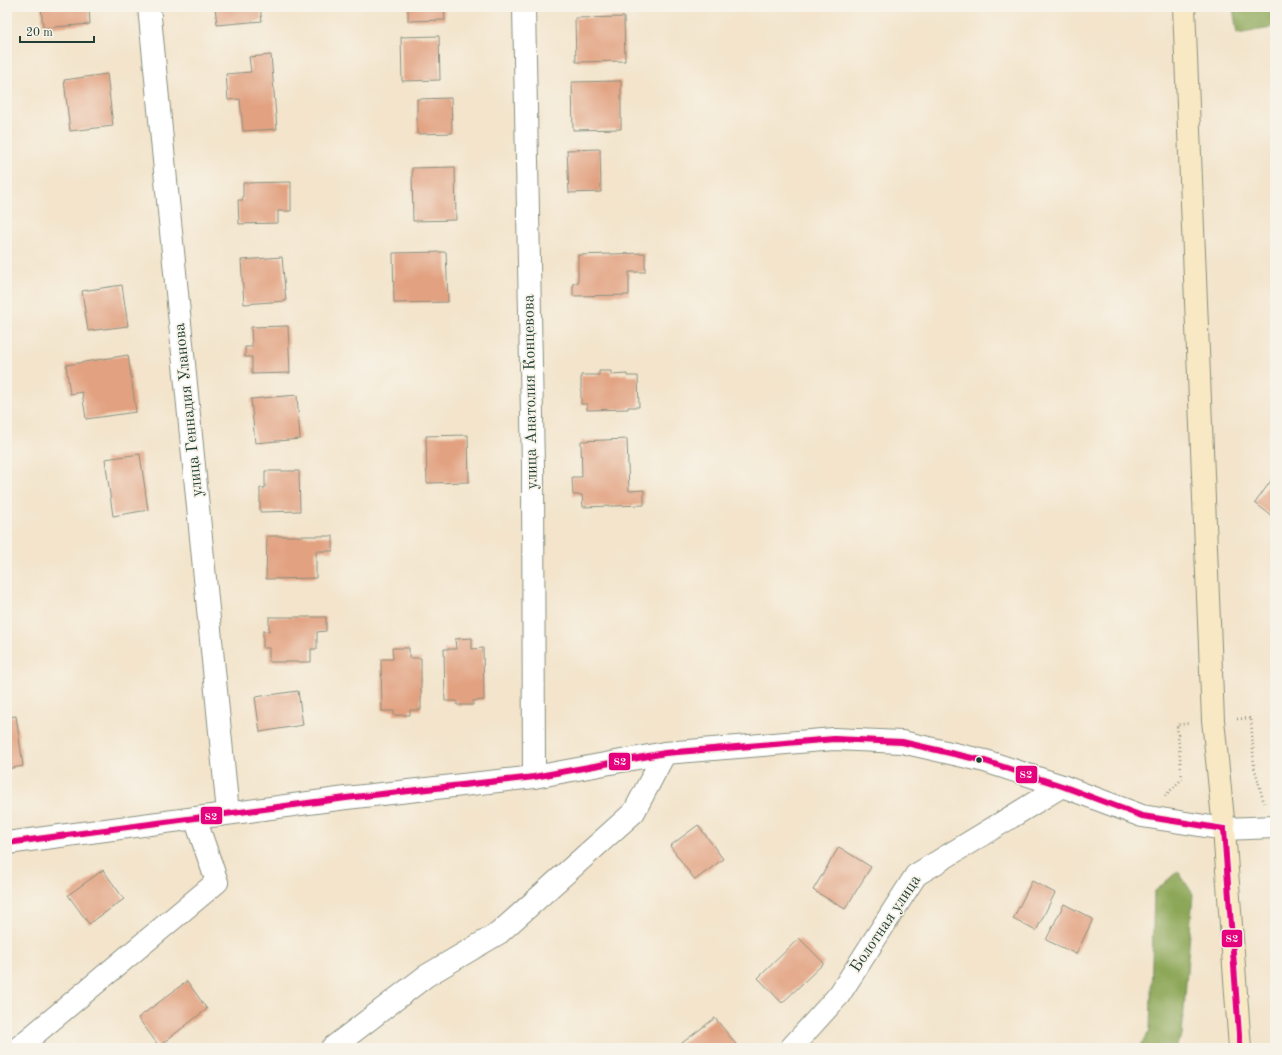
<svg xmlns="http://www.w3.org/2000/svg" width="1282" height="1055" viewBox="0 0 1282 1055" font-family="'Old Standard TT',serif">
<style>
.forest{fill:#8da759;stroke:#567246}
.building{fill:#e2a281}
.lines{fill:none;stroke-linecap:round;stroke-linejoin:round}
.minor-casing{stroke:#899080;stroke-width:24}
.tertiary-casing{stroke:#899080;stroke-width:24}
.secondary-casing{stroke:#899080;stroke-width:24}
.path{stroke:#899080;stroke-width:2.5;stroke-dasharray:1 3;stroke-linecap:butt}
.minor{stroke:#fff;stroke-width:22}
.tertiary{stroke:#fff;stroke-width:22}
.secondary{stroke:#f8e8c3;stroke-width:22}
.bus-1-casing{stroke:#f7f3e8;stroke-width:9}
.bus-1{stroke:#e5007d;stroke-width:6}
.bus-dot{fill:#1f3d34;stroke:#f7f3e8;stroke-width:1.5}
.labels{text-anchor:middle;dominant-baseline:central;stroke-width:3.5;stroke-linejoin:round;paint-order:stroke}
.street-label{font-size:16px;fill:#1f3d34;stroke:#f7f3e8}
.line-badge{stroke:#f7f3e8;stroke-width:1.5}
.badge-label{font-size:11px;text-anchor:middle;font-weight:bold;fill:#fff}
</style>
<rect width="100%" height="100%" fill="#f7f3e8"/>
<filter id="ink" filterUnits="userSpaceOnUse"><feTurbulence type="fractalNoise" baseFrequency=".025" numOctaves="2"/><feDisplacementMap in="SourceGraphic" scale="8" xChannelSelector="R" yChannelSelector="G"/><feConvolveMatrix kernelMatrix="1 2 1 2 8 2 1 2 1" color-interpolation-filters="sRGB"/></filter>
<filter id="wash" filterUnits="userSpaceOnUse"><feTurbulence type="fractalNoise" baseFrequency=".012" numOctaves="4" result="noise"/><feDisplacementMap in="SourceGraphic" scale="16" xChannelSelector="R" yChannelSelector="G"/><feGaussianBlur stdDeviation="0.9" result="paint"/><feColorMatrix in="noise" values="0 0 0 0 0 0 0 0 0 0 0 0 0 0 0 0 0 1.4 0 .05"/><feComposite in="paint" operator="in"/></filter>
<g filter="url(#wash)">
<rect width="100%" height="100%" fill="#f3e4cb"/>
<g class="forest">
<path d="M1233,7h42v8l-4,13 -34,6z"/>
<path d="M1178,871l15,23 -11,141 -7,13h-36l11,-18 4,-138z"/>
</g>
<g id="blocks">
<g class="building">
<path d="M41,7h48l1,17 -47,4z"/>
<path d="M215,7h45l2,14 -45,4z"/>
<path d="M408,7h36l1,13 -37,1z"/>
<path d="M624,17l1,44 -49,1 -1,-44z"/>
<path d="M439,36l1,44 -38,1 -1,-44z"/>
<path d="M271,55l6,74 -34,2 -3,-32 -12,1 -2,-26 25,-2 -2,-15z"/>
<path d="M107,74l6,52 -43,5 -6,-51z"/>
<path d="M621,81v48l-48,1 -1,-48z"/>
<path d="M451,98l1,35 -35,1v-35z"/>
<path d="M600,149l1,43 -32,1 -2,-43z"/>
<path d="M455,167l1,53 -43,1 -1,-53z"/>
<path d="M291,182v29h-13v12l-39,1 -1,-24h5v-17z"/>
<path d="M446,252l2,50 -54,1 -1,-50z"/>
<path d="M645,253v19h-16v23l-56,1v-13h5v-28z"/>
<path d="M282,257l4,44 -42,3 -3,-44z"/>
<path d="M122,285l6,41 -40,5 -6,-40z"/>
<path d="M288,326l2,47 -38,1v-17h-7v-10h7l-1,-20z"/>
<path d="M128,355l8,57 -50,7 -4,-27 -12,2 -4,-29z"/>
<path d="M599,371h12v4l16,-1v2h11l1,31h-11v2l-41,1v-6h-6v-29h18z"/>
<path d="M297,395l3,44 -45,4 -4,-44z"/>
<path d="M468,435l1,47 -42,1 -1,-47z"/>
<path d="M627,439l2,52 15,-1v15l-61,2 -1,-12h-9l-1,-18h10l-1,-36z"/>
<path d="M140,454l8,56 -35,6 -8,-57z"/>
<path d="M265,471h34l1,40 -40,1v-24h5z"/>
<path d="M1275,475v37l-3,4 -17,-13z"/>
<path d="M267,536h66v15h-17v27l-50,1z"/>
<path d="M269,617h57v14l-9,1v17h-6v13h-42v-14h-6v-17h6z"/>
<path d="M472,638v11l11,-1 1,52 -11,1v4h-16v-4h-12l-1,-52h12l-1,-10z"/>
<path d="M392,648h17v10h12v52h-11v5h-16v-4h-12l-1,-52h12z"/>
<path d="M298,691l5,34 -43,7 -5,-35z"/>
<path d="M16,716l7,50 -16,3v-52z"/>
<path d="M698,825l25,34 -28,21 -25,-34z"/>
<path d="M839,847l32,20 -26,42 -32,-19z"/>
<path d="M103,870l21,29 -35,25 -21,-29z"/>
<path d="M1032,881l23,12 -19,38 -23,-12z"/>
<path d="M1064,904l29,15 -17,35 -30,-14z"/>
<path d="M799,938l25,25 -42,40 -24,-25z"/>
<path d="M187,981l20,28 -48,37 -21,-28z"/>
<path d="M715,1018l24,30h-59l-2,-2z"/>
</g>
</g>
</g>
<g filter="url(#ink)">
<use href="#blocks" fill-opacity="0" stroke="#899080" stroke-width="1"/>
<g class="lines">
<g class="minor-casing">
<g id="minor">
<path d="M149,7l79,806"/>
<path d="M524,7l9,460 1,310"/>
<path d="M1224,829l51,-2"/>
<path d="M18,1048l199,-166 -22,-64"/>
<path d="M332,1048l94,-72 73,-43 135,-121 31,-59"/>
<path d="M791,1048l48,-53 77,-120 146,-89"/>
</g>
</g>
<g class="tertiary-casing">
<path id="tertiary" d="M7,843l339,-45 188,-21 131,-24 169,-14 68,3 83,19 77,25 80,30 82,13"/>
</g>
<g class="secondary-casing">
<path id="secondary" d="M1184,7l29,713 11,109 16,219"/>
</g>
<g class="path">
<path d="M1237,719l14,-1 3,48 10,37"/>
<path d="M1165,796l17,-17 -5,-54 13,-2"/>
</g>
<use href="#minor" class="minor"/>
<use href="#tertiary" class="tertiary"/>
<use href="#secondary" class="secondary"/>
<g class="bus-1-casing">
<g id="bus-1">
<path d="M1224,829l16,219"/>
<path d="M7,843l339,-45 188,-21 131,-24 169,-14 68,3 83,19 77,25 80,30 82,13"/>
</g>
</g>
<use href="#bus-1" class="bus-1"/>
</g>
</g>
<circle class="bus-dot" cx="979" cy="760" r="3.5"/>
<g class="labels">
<g class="street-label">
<text transform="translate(531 392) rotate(-91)">улица Анатолия Концевова</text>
<text transform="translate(189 410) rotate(-96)">улица Геннадия Уланова</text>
<text transform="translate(886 924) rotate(-56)">Болотная улица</text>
</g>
</g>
<g class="line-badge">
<rect x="608" y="752" width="23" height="19" rx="4" fill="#e5007d"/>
<rect x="1015" y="765" width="23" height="19" rx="4" fill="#e5007d"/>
<rect x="200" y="806" width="23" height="19" rx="4" fill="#e5007d"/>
<rect x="1221" y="929" width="22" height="19" rx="4" fill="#e5007d"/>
</g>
<g class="badge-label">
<text x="620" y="765">82</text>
<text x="1026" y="778">82</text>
<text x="211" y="820">82</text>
<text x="1232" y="942">82</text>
</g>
<rect width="1282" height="1055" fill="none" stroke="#f7f3e8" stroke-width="24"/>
<path d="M20 36v6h74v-6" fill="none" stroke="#1f3d34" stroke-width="2"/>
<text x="26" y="36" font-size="12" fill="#1f3d34" stroke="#f7f3e8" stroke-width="3" paint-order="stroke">20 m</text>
</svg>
